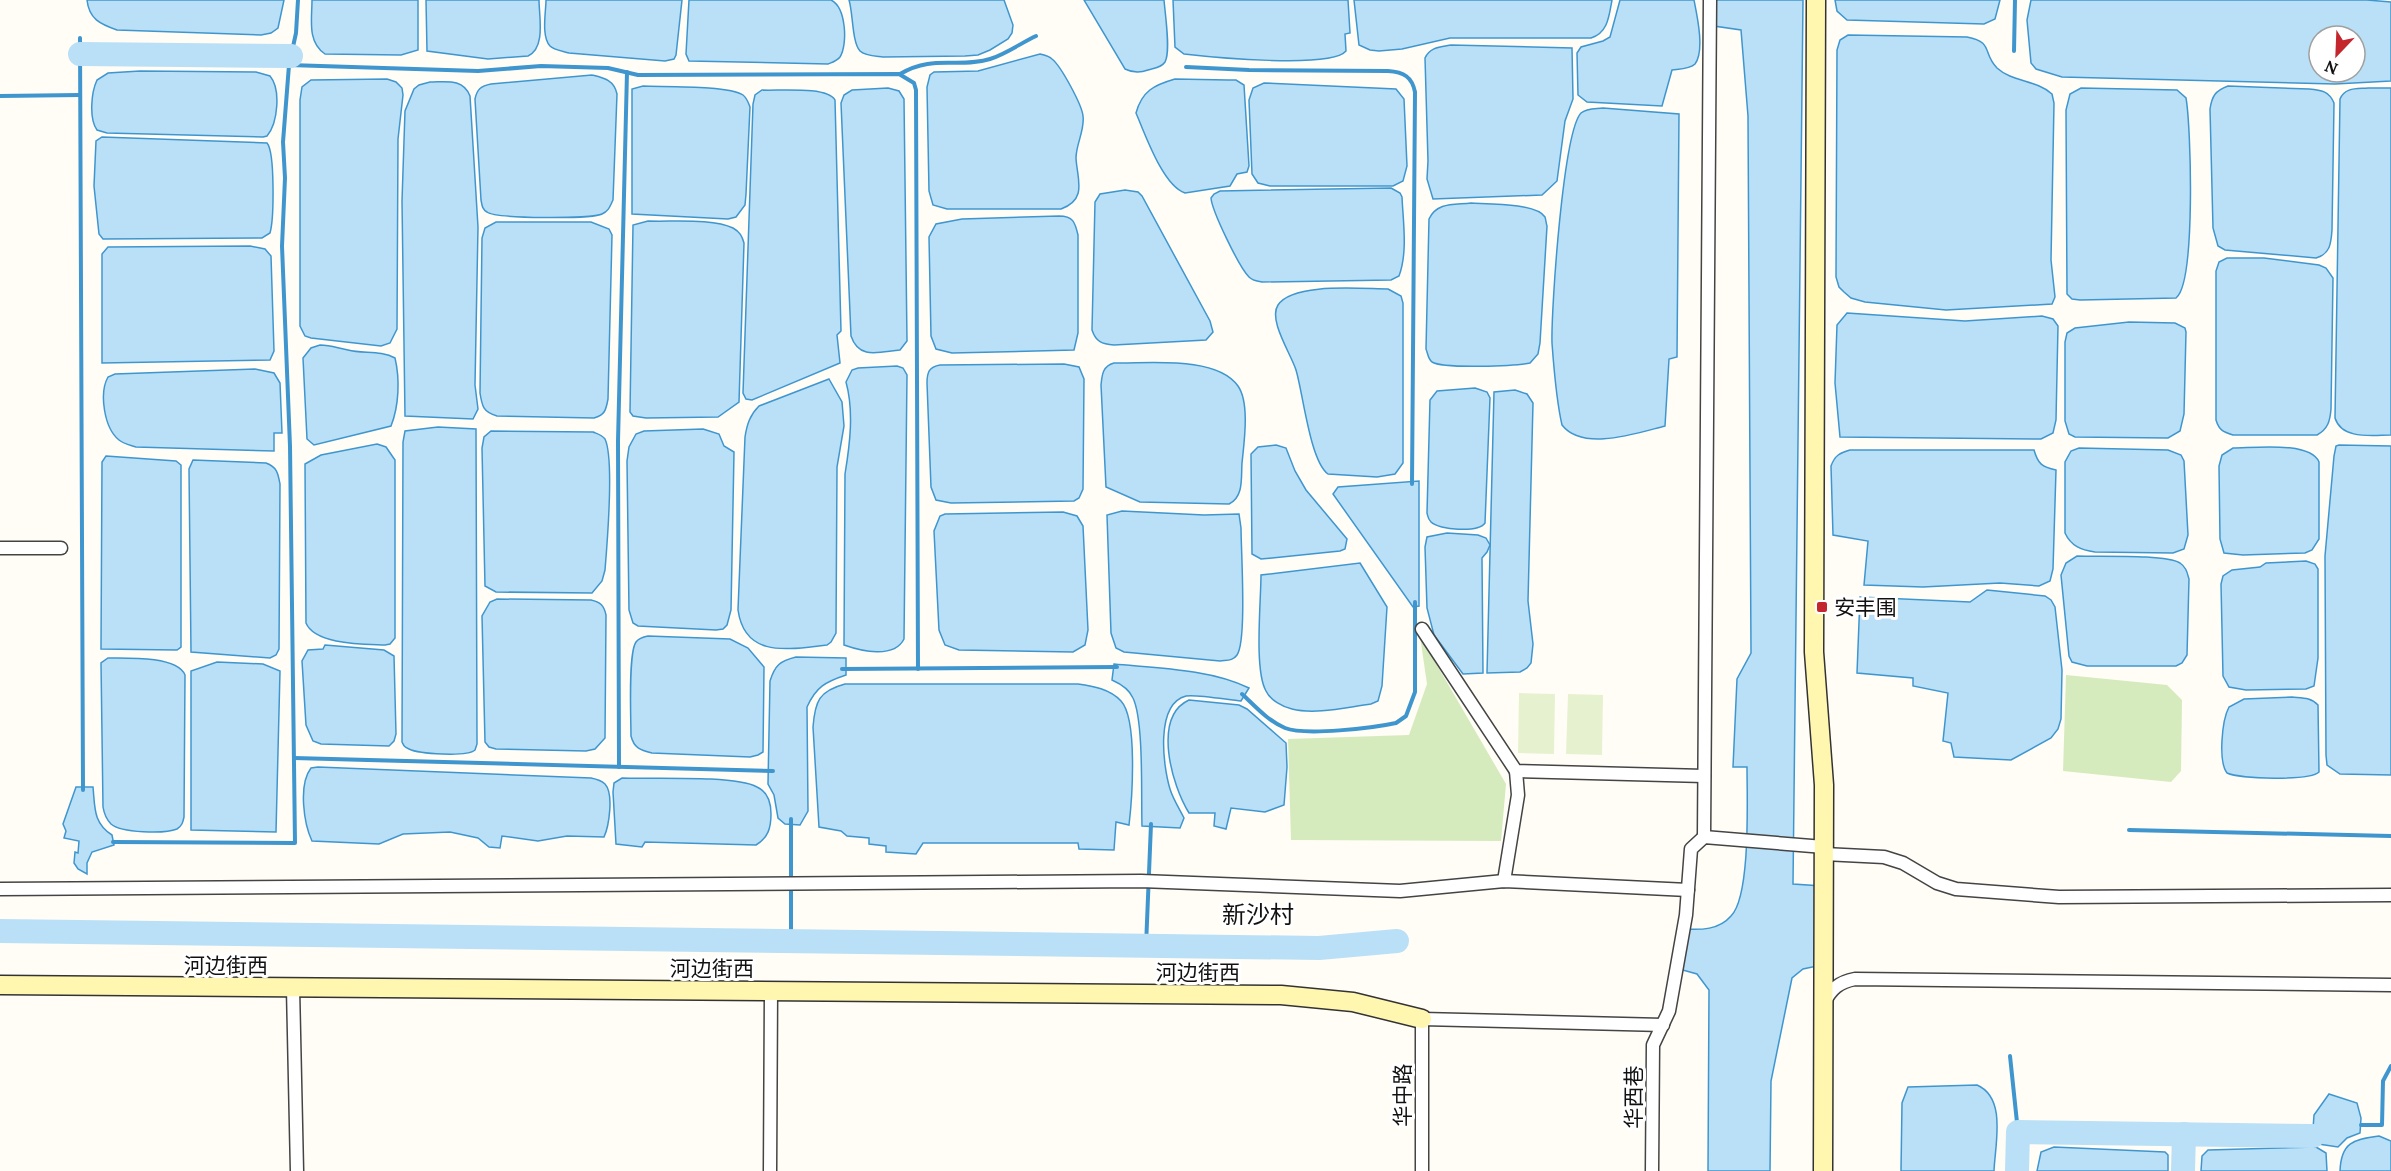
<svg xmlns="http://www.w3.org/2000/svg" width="2391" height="1171" viewBox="0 0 2391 1171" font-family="Lora,'Noto Sans SC',serif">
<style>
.green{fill:#d5ebbd}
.pitch{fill:#e6f2cf}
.water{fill:#b9e0f7;stroke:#3f96cf;stroke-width:1.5;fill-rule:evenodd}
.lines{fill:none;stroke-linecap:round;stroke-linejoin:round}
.stream{stroke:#3f96cf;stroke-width:4}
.river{stroke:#b9e0f7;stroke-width:24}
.street-casing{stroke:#444;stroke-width:15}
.secondary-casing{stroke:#333;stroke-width:21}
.street{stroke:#fff;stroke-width:12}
.secondary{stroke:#fff6b0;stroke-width:18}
.poi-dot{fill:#c4262e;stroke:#fff;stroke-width:2}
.labels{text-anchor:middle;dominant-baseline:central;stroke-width:6;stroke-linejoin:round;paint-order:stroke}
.poi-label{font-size:21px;fill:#111;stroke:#fff;text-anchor:start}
.street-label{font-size:21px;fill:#111;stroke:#fff}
.quarter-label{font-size:24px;fill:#111;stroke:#fff}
</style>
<rect width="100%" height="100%" fill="#fffdf5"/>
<g class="green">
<path d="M1420,636l86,148 -5,57 -210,-1 -3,-101 121,-4 18,-51z"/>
<path d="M2066,675l101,10 15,15 -1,71 -10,11 -108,-11z"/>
</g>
<g class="pitch">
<path d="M1519,693l36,1 -1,60 -36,-1z"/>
<path d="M1568,694l35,1 -1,60 -36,-1z"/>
</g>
<g class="water">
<path d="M87,0h197l-6,28 -7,5 -10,2 -144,-5c-17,-6 -28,-11 -30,-30z"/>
<path d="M312,0h106v50l-17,5 -76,-1c-18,-12 -13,-35 -13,-54z"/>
<path d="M426,0h113c0,16 7,48 -11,56l-40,3 -61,-8z"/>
<path d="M546,0h136l-6,55 -2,4 -9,2 -96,-8c-6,-2 -15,-3 -19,-7 -9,-10 -4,-34 -4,-46z"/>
<path d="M689,0h142c15,7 17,44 9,57 -3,4 -7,5 -12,7l-139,-3 -3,-7z"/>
<path d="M849,0h155l9,25 -1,8 -4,6 -18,11 -12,5 -13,1 -82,1c-8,-1 -18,-1 -23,-6 -8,-8 -7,-39 -11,-51z"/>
<path d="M1084,0h80c1,13 7,52 1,62 -4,6 -11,6 -17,8 -8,3 -15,3 -23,-1z"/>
<path d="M1173,0h175l2,33 -5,1 1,17c-15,18 -136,6 -162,3l-9,-7z"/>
<path d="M1354,0h258c-3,16 -4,33 -21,38h-141l-48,11 -23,2 -9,-1 -11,-5z"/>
<path d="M1620,0h74c3,15 11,51 1,64 -5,5 -16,5 -23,6l-10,36 -75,-4 -9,-7 -1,-42 4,-6 22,-6 7,-4z"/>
<path d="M1715,0h88l-10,884 29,2v79l-19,4 -11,9 -21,103 -1,90h-62l1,-181 -12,-16 -18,-5 5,-40c17,1 35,1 47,-13 20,-20 16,-118 16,-149h-14l4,-88 14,-26 -3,-537 -7,-86 -27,-4z"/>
<path d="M1835,0h165l-5,19 -11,5 -137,-4 -10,-9z"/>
<path d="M2031,0h336l24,2v79l-56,3 -273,-7 -26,-8 -5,-6 -4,-43zM2319,36h36v36h-36z"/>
<path d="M1848,35l119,2c27,5 15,16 30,31 15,14 40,12 55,26l2,9 -3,157 4,37 -3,7 -106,6 -81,-8 -14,-4 -7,-6 -5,-5 -3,-10 1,-227 3,-10z"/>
<path d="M1451,45l121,3 1,51 -8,22 -8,60 -15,14 -109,4 -6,-20 1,-18 -3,-103c5,-11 15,-11 26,-13z"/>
<path d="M1040,54c4,1 9,2 12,5 9,7 30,46 31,57 2,14 -7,28 -7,42 1,21 12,41 -15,51h-114l-14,-4 -4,-14 -2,-104 3,-12 4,-3 44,-1z"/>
<path d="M140,71l116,1 14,4c11,13 8,47 -3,60l-4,1 -156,-4 -10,-3c-8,-11 -6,-37 0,-50l11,-7z"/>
<path d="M592,75c12,3 22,5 25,19l-4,106c-3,6 -4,11 -11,14 -9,5 -106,5 -115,-2 -5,-3 -5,-7 -6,-12l-6,-101c2,-10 6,-13 16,-15z"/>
<path d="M387,79l9,3 6,6 1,7 -5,44 -1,190 -7,14 -9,3 -70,-8 -6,-2 -5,-10v-226l2,-13 9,-7z"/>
<path d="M1175,79l53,1h8l8,5 5,81 -2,6 -10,2 -7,12 -45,7c-22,-7 -40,-59 -49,-80 6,-22 18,-28 39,-34z"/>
<path d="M430,82c16,0 33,-4 40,14l8,131 -3,158 3,24 -5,10 -68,-3 -3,-215 3,-90 9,-22 5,-4z"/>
<path d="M1264,83l132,6 8,10 3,67 -4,15 -10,5h-123l-12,-3 -6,-9 -3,-74 4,-12z"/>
<path d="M643,86c20,1 86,-1 100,9 4,3 5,7 7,12l-4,87 -1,11 -9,12 -8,2 -96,-5v-125z"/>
<path d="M2228,86l81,3c12,1 20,2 25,14l-2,127c-1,14 -2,24 -16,28l-91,-8 -7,-4 -5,-18 -3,-119c2,-13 5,-18 18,-23z"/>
<path d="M888,88l11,3 5,8 3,242 -7,9c-21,2 -41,10 -49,-14l-10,-233 3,-8 8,-5z"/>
<path d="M2081,88l96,2 9,8c5,28 10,185 -10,200l-96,2 -8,-1 -5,-5 -1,-184 4,-16z"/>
<path d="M2368,88h23v347c-19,0 -49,5 -56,-17l5,-319c5,-12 17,-10 28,-11z"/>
<path d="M762,90c16,1 65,-4 73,10l6,231 -4,4 3,28 -88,37 -6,-1 -3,-6 10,-289 2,-9z"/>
<path d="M1603,108l76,6 -2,243 -8,2 -4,67c-28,7 -82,26 -103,-1 -6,-26 -8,-55 -10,-82 -1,-32 11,-211 29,-230 6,-5 14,-4 22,-5z"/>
<path d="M102,137l165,6c8,9 7,76 3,90l-8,5 -159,1 -4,-5 -5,-48 2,-45z"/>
<path d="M1391,188l9,5 2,4c1,24 6,55 -3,79l-8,4 -129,2c-5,-1 -9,-1 -13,-5 -10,-10 -37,-66 -38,-79l3,-4 6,-3z"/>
<path d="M1125,190l13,2 4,4 68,125 3,11 -7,8 -92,5c-12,-1 -18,-3 -22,-15l3,-128 5,-8z"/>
<path d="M1471,203c16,1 65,0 74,14 1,3 1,6 2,9l-7,117 -2,11 -8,9c-14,3 -87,6 -98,-1 -4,-3 -4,-8 -6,-13l3,-130c8,-17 25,-14 42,-16z"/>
<path d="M1059,216c14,0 16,6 19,19v98l-4,17 -122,3 -16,-4 -5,-13 -2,-99 7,-13 26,-5z"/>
<path d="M648,221c24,1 65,-3 85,7 7,4 9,8 11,15l-5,159 -21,15 -72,1 -13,-2 -3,-4 3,-187z"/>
<path d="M496,222h95l18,7 3,6 -4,164c-2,11 -3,16 -14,19l-97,-2c-14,-4 -15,-10 -17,-23l2,-155 3,-10z"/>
<path d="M250,246l15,3 6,7 3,95 -4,9 -168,3v-109l6,-7z"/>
<path d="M2227,258h37l55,7 7,3 7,10 -2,131c-1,12 -3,20 -14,26h-84c-10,-3 -14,-5 -17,-15v-149l3,-9z"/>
<path d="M1388,289l13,7 2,7v160l-8,11 -18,3 -49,-3c-18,-13 -25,-81 -32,-104 -5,-16 -28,-50 -18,-65 15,-23 85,-16 110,-16z"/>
<path d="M1847,313l118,8 77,-5 11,3 5,7 -2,94 -3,13 -12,6 -201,-2 -5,-54 2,-58z"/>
<path d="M2129,322l46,1 10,5 1,4 -2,82 -4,17 -12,7 -93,-1 -6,-3 -4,-13v-79l2,-9 8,-5z"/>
<path d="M320,345c11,0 17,3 28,5 15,4 33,0 47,8 5,21 4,48 -4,68l-77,19 -7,-6 -4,-81 8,-10z"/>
<path d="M1114,363c33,1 102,-8 124,23 12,17 6,57 4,77 -1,14 2,34 -13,41l-89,-2 -34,-15 -5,-102c1,-11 2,-19 13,-22z"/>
<path d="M1064,364l15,3 5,12 -1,110 -4,9 -5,3 -123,2 -15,-3 -5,-13 -4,-104c0,-11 2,-16 13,-18z"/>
<path d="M897,366l6,2 4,7 -3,264c-10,20 -43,12 -60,6l1,-171c5,-30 9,-63 1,-92l6,-12 6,-2z"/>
<path d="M255,369l19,4 6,10 2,50h-8v18l-138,-4c-6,-2 -12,-3 -17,-7 -15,-12 -20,-47 -11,-63l7,-3z"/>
<path d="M829,379l13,23 2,24 -7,41 -1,166 -5,9 -4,3c-38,4 -82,14 -89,-35l7,-173c2,-13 5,-22 14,-31z"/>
<path d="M1475,388l12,4 3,6 -5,125c-7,10 -46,7 -54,-1 -3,-3 -3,-5 -4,-9l3,-113 7,-9z"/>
<path d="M1515,390l12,4 6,9 -5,198 5,43 -2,19 -4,5 -7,4 -33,1 7,-281z"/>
<path d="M438,427l38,2 1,315 -2,6c-8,7 -56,4 -66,-1 -5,-2 -5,-3 -7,-7l1,-300 2,-11z"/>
<path d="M703,429l16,5 5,12 10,6 -3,158 -4,15 -4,4 -7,1 -78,-4 -5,-3 -4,-13 -2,-149 2,-14 7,-13 8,-3z"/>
<path d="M491,431l102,1c5,2 9,3 12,7 9,19 2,107 0,131l-3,11 -10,12 -96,-1 -11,-6 -3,-138 2,-11z"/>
<path d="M377,444l9,3 9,13v178l-5,6 -5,1c-20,-1 -70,0 -79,-22l-1,-159 16,-9z"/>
<path d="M1276,445l10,3 9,23 11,19 41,49 -2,10 -5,2 -68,7 -11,1 -9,-5 -1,-100 7,-7z"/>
<path d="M2339,445l52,1v329l-51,-1 -13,-9 -1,-10 -1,-199 9,-100 2,-10z"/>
<path d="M2079,448l89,2 13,5 3,6 4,74 -4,14 -11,4 -78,-1c-14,-2 -24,-6 -30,-19v-71l6,-11z"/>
<path d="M2233,448c21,0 77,-7 86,14v77l-7,11 -7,3 -62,2 -19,-2 -4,-14 -1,-73 3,-11z"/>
<path d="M1850,450h184c4,14 8,17 22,20l-3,99 -3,12 -11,5 -39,-3 -77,4 -59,-2 4,-44 -35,-6 -2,-69c4,-11 9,-13 19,-16z"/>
<path d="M106,456l70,5 5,4v182l-4,3 -76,-1 1,-187z"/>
<path d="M193,460l73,3c11,4 12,10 14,21l-1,165 -3,6 -6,3 -79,-6 -2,-183z"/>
<path d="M1419,481v125l-6,1 -80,-113 5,-7z"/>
<path d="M1122,511l82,4 35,-1 2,14c0,22 6,113 -4,127 -4,6 -10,5 -17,6l-96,-9 -8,-4 -5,-15 -4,-118z"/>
<path d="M1063,512l14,4 6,10 5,104 -3,15 -12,7 -114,-2 -14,-5 -6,-15 -5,-99 6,-15 5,-2z"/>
<path d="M1447,533l31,2 8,3 4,7 -3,7 -5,6 1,115 -20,1 -29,-39 -7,-27 -2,-61 2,-10z"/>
<path d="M2077,556c21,1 88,-2 103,7 6,4 7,9 9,16l-2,76 -5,8 -6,3h-89l-15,-4 -3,-6 -8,-81 5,-12z"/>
<path d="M2306,561l9,3 3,5v89l-4,28 -8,3 -60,1 -17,-3 -6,-11 -2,-92 2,-8 9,-6 28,-3 6,-4z"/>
<path d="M1360,563l27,44 -5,79 -4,15 -7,3c-24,3 -55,11 -79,5 -9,-2 -22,-9 -26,-18 -12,-21 -5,-89 -5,-116z"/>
<path d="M1987,590l58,6 6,4 4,7 7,63 -1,49 -3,10 -7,9 -40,22 -57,-3 -3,-14 -8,-2 5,-48 -35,-7v-8l-56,-5 3,-76 110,5z"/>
<path d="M497,599l94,1c9,2 13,5 15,15l-1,123 -10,11 -9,2 -90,-2 -7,-2 -4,-5 -3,-126 8,-14z"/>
<path d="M648,636l82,3 18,9 16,19 -1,85 -5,3 -8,2 -98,-4c-12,-3 -18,-5 -21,-17 0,-17 -3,-83 5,-94 3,-4 7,-5 12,-6z"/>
<path d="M325,645l59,5 10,6 2,78 -2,7 -5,5 -68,-2 -8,-3 -7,-16 -4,-64 6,-11 15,-1z"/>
<path d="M796,657l50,1v17c-21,7 -30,12 -39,32l1,104 -8,14 -15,-1 -7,-6 -4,-23 -6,-11 2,-103c5,-16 10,-20 26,-24z"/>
<path d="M108,658c19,0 69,-2 77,17l-1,142c-1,5 -2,9 -7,12 -12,5 -56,4 -66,-5 -5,-5 -7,-11 -8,-17l-2,-144z"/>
<path d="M217,662l46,2 17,7 -4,161 -85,-2v-159z"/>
<path d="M1114,664c42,4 97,5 135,24l-8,13c-12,-1 -45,-7 -55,-5 -31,8 -23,70 -16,93 3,10 9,19 14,29l-4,10 -38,-2c-1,-29 2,-105 -9,-128 -4,-9 -12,-14 -21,-18z"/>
<path d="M845,684h233c15,2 32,5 43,17 17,18 11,99 8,124l-13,-3 -2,28 -35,-1 -1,-6h-155l-7,11 -30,-2v-6l-17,-2v-6l-22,-2 -6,-5 -22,-4 -6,-100c2,-26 6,-36 32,-43z"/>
<path d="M2292,697c10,1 19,0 26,8l1,67c-9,9 -79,7 -92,1 -9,-12 -5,-53 2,-66l15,-8z"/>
<path d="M1189,700l50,5 8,4 39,34 1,24 -3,38 -19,7 -34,-4 -5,21 -12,-3 1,-13h-26c-17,-27 -37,-96 0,-113z"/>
<path d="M318,767l273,11c5,1 10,2 14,6 9,10 4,42 -1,53l-37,-1 -29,5 -36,-5 -2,12 -11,-1 -11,-9 -28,-6 -47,2 -24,10 -67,-3c-8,-17 -14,-56 -1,-73z"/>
<path d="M622,778c30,1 113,-3 135,9 11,5 14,16 14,27 0,14 -3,24 -15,31l-111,-3 -3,5 -26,-3 -3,-52 1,-9z"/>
<path d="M76,787h17c2,20 0,36 19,48l2,10 -22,7 -5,11v11l-9,-5 -4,-6 1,-11 3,1 1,-12 -15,-3 2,-7 -3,-7z"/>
<path d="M1977,1085c30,13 18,59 17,86h-93l1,-68 6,-16z"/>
<path d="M2329,1094l28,9 4,15 -1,15 -13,5 -9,9 -26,-4 2,-28z"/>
<path d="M2379,1136l12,5v30h-51c1,-28 13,-32 39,-35z"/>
<path d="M2054,1147l111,5 3,3v16h-131l4,-19z"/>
<path d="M2316,1147l10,6 1,18h-126l1,-15 6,-6z"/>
</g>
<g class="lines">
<g class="stream">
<path d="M80,38l3,752"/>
<path d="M2014,51l1,-51"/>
<path d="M289,65l189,6 63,-5 67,2 30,7 261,-1 15,9 2,7 2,579"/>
<path d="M1186,67l63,3 139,1c16,1 24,6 27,21l-3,392"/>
<path d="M900,74c34,-20 57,-5 90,-15 16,-5 31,-16 46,-23"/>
<path d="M0,96l80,-1"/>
<path d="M842,669l275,-2"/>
<path d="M1242,694c13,12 26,27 43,34 20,8 88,0 111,-5l10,-7 9,-24v-90"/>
<path d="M294,758l479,13"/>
<path d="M619,767l-1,-326 9,-369"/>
<path d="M2129,830l262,6"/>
<path d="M113,842l182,1 -5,-397 -8,-200 3,-68 -2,-36 6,-77 7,-32 2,-33"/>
<path d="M791,941v-122"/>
<path d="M1146,946l5,-122"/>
<path d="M2010,1056l8,76"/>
<path d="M2361,1125h21l1,-44 8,-15"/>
</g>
<g class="river">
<path d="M80,54l211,2"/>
<path d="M0,931l1319,17 78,-7"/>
<path d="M2017,1171l1,-39 295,4"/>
<path d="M2183,1171l1,-37"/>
</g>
<g class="street-casing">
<g id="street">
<path d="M0,548h61"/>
<path d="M1422,629l94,142 188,5"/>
<path d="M1704,837l6,-837"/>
<path d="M1824,854l60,3 19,6 34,20 19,6 103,8 332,-2"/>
<path d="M1504,881l14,-86 -2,-24"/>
<path d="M0,889l1141,-8 259,10 104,-10 184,9"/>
<path d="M293,988l4,183"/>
<path d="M1824,1003c7,-14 15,-21 31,-24l536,6"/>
<path d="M770,1171l1,-180"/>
<path d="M1422,1171v-152l241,6"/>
<path d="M1652,1171l1,-126 16,-34 17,-96 5,-66 13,-12 120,10"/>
</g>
</g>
<g class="secondary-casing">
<g id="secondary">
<path d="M1816,0l-2,652 10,133 -1,386"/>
<path d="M0,985l1281,10 72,7 69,17"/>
</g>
</g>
<use href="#street" class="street"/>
<use href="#secondary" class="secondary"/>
</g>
<rect class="poi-dot" x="1816" y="601" width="12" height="12" rx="3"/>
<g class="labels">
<g class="poi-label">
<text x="1834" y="607">安丰围</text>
</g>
<g class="street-label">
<text x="226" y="965">河边街西</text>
<text x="712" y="968">河边街西</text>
<text x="1198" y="972">河边街西</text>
<text transform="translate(1402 1095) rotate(-90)">华中路</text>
<text transform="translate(1633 1097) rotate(-90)">华西巷</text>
</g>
<g class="quarter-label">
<text x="1258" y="914">新沙村</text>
</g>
</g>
<g transform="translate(2337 54) rotate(203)"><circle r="28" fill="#ffffff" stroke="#a0a0a0" stroke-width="1.5"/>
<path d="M0-4.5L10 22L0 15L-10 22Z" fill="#c4262e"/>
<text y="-9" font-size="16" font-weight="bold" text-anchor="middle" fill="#111111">N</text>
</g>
</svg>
